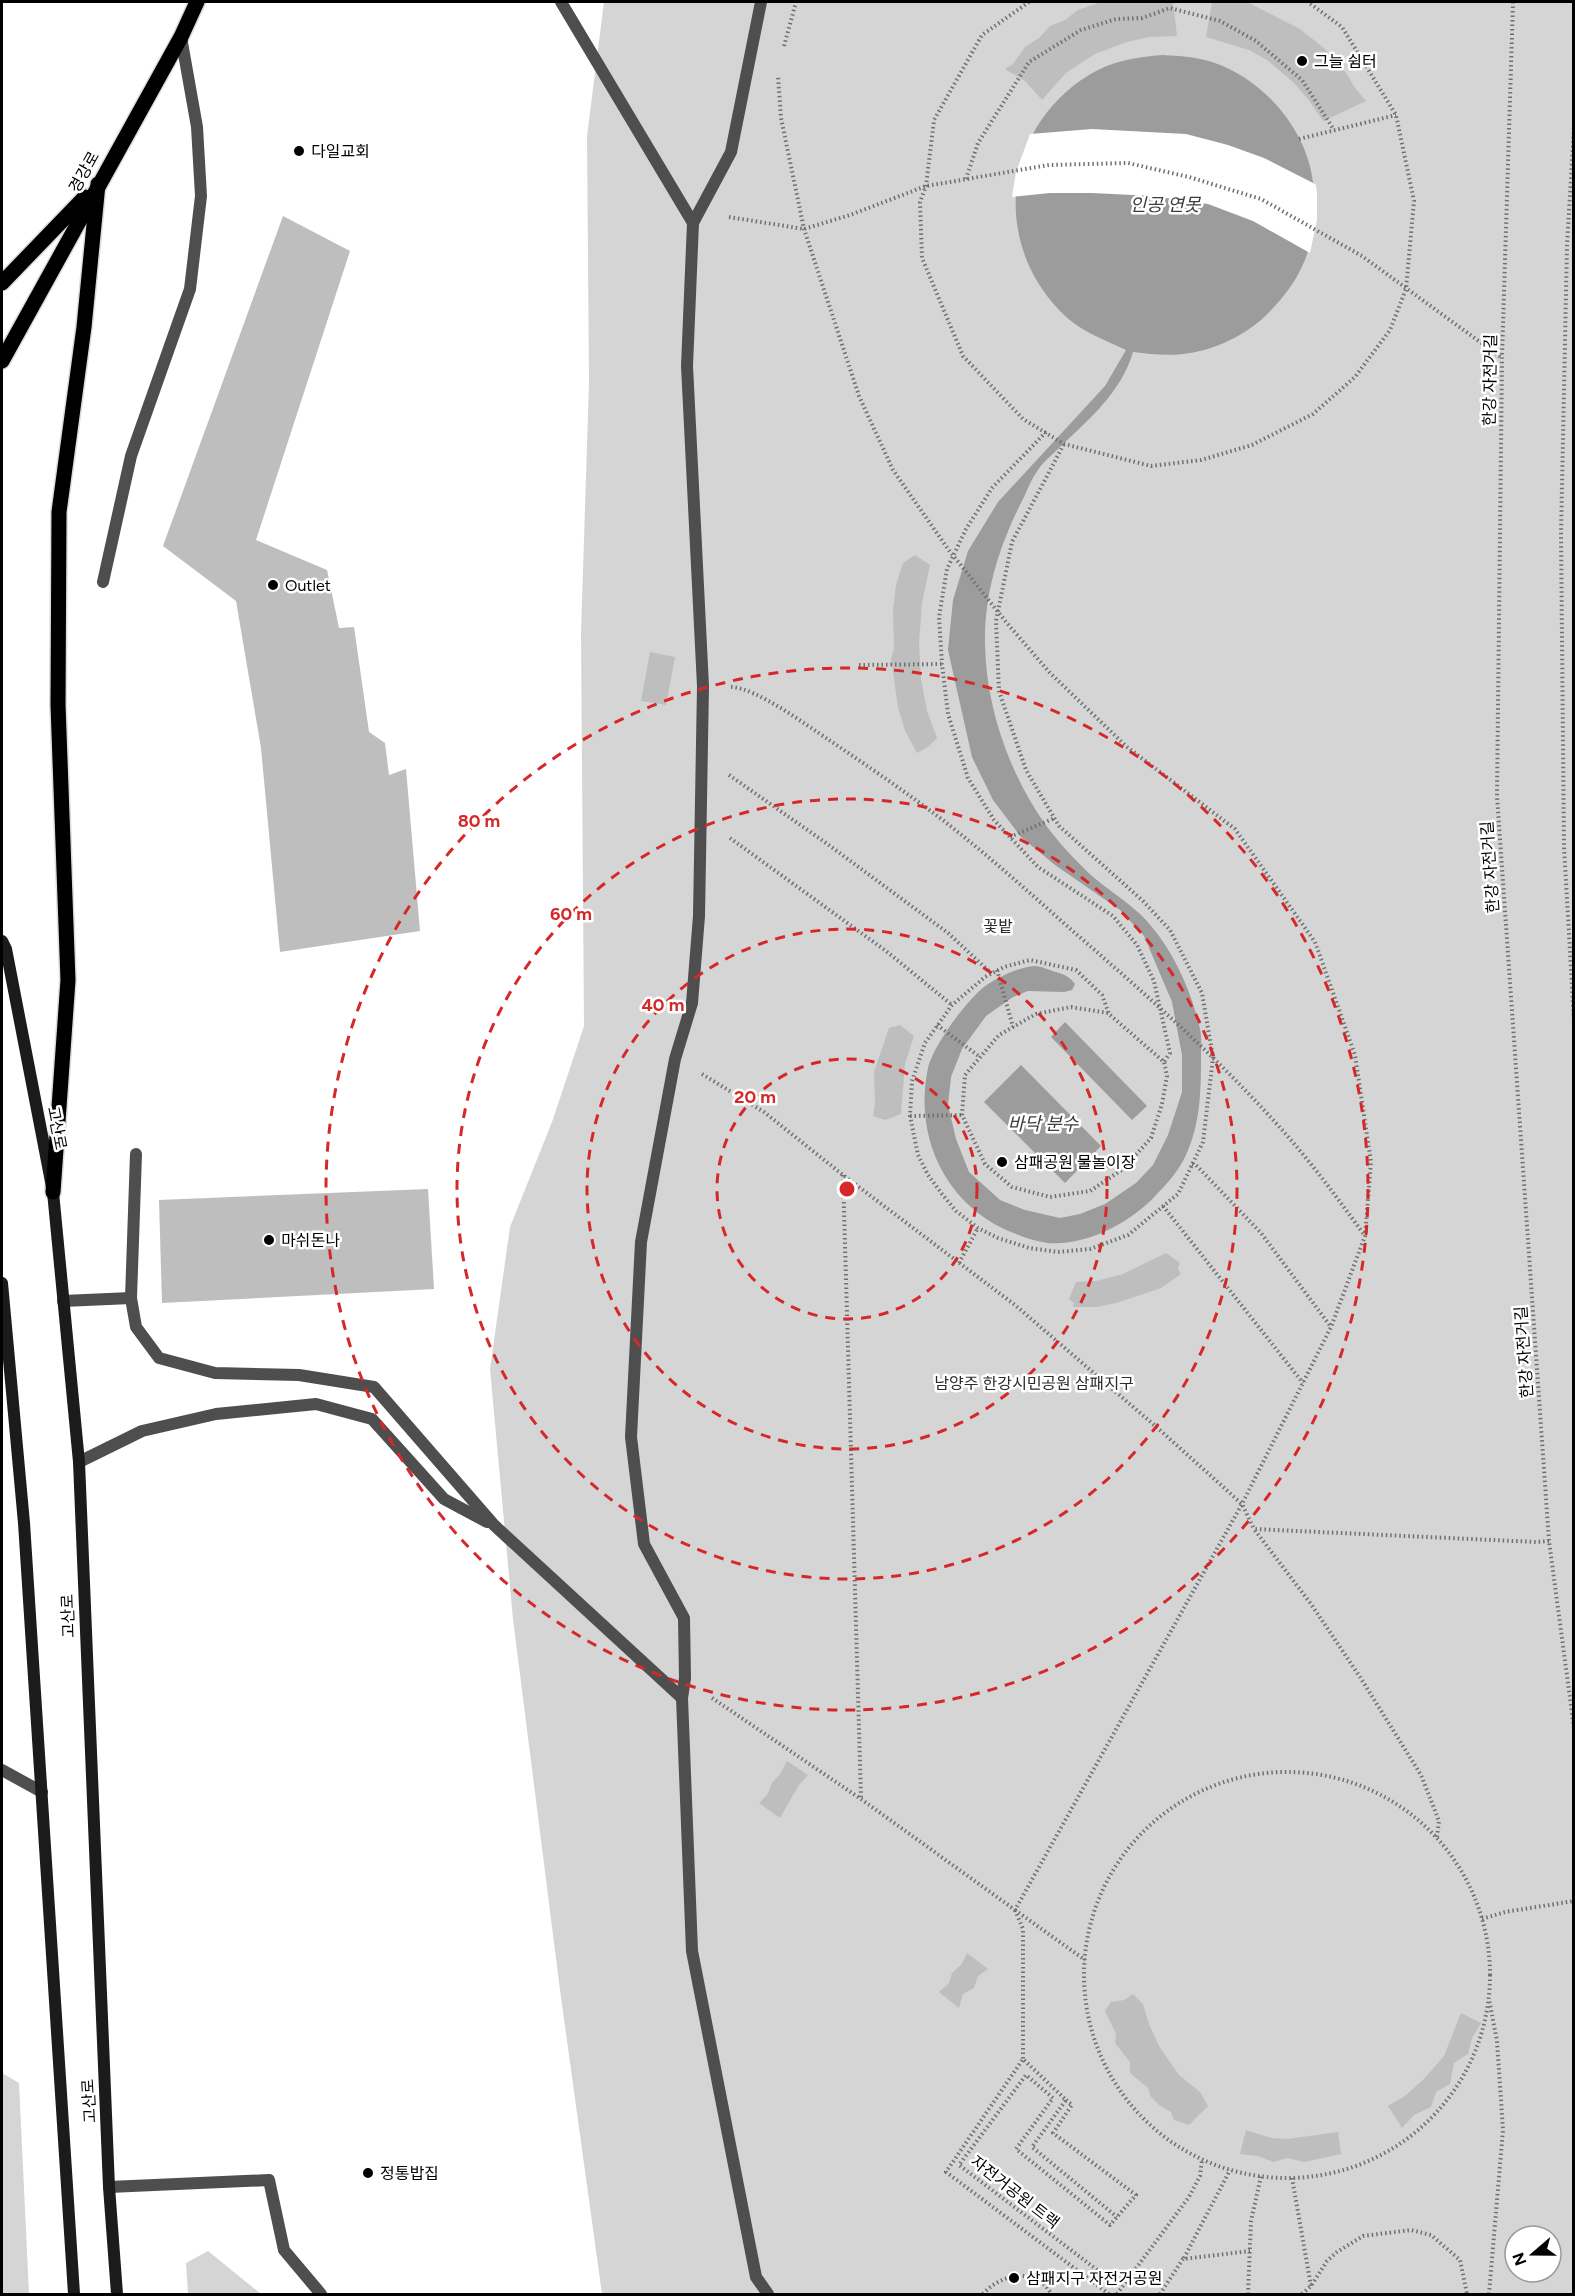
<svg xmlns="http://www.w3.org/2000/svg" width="1575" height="2296" viewBox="0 0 1575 2296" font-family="Figtree,'Noto Sans KR',sans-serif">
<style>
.green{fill:#d5d5d5;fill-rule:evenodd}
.water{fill:#9c9c9c}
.pier{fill:#fff}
.building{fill:#bebebe}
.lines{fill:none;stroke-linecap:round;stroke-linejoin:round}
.primary-casing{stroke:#dbdbdb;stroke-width:18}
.path{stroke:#707070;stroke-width:4;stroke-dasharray:1.5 3;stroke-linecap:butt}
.lane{stroke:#4e4e4e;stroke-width:12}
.street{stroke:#4e4e4e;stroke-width:12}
.secondary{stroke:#1b1b1b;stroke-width:12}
.primary{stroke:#000;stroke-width:15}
.ring{fill:none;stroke:#d62828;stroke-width:3;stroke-dasharray:10 8}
.poi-dot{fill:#000;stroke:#fff;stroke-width:2}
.labels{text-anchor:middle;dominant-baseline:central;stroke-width:5;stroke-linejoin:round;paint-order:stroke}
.poi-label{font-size:16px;fill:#000;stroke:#fff;text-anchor:start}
.street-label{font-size:16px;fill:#000;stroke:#fff}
.park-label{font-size:16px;fill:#2c2c2c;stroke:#fff}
.water-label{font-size:18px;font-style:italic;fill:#3d3d3d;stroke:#fff}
.centre{fill:#d62828;stroke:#fff;stroke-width:3}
.ring-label{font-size:18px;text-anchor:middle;font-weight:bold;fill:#d62828;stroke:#fff;stroke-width:5;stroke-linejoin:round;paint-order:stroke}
</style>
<rect width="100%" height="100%" fill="#fff"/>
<g class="green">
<path d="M604,2h969v2292h-971l-42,-304 -47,-371 -23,-250 20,-142 42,-105 32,-96 -3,-393 8,-250 -2,-247zM1515,2236h36v36h-36z"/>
<path d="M2,2073l17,10 10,211h-27z"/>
<path d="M208,2251l53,43h-73l-2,-31z"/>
</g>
<g class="water">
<path d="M1163,55c17,1 33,2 49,7 55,18 101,74 102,133 1,7 -1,15 -2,22 -1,9 0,19 -2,27 -7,30 -27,56 -49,76 -21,18 -50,31 -78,34 -17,2 -33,0 -50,-2 -12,41 -44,67 -74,96 -7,7 -16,14 -21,22 -6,8 -10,18 -14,27 -24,46 -40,95 -39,147 1,63 24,129 60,180 13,18 31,37 47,52 15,13 33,24 48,38 30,29 51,74 60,115 2,9 1,20 1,30 0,34 -1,67 -16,98 -7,14 -17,26 -28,37 -25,28 -70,52 -109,49 -16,-2 -30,-8 -44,-14 -61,-29 -90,-95 -76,-161 5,-22 38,-67 56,-81 12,-9 35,-20 50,-21 7,0 15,4 22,6 9,3 13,4 19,12l-3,6 -8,2 -36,-1 -15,6 -27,19 -24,33 -11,28 -3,28 8,34 13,33 31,28 25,10 35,8 20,-4 25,-10 31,-21 17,-18 15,-30 14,-43v-37l-10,-53 -28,-66 -24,-26 -65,-45 -34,-28 -28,-37 -21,-43 -24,-107 5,-50 15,-49 30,-49 107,-116 21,-36c-23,-11 -47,-19 -66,-39 -69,-71 -56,-184 29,-236 22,-14 48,-18 74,-20z"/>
<path d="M1065,1022l82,84 -15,14 -81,-83z"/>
<path d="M1021,1065l80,81 -36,37 -81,-81z"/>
</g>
<path class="pier" d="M1092,129l94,5 42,11 36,13 49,25 3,2 1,9v26l-7,33 -57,-32 -45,-17 -55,-8 -61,-3h-42l-38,4 4,-25 14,-38z"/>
<g class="building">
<path d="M1101,2h72l4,34 -28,1 -22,5 -32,12 -29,19 -24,27 -17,-19 -20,-12 8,-5 12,-17 14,-9 11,-12 15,-6 13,-10z"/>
<path d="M1212,2h35l53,27 25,20 22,25 8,14 11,13 -43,20 -15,-22 -14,-16 -27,-23 -18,-10 -43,-13z"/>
<path d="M283,216l67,35 -94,289 71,30 12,58 15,-1 15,105 16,11 4,32 17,-6 14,162 -140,21 -19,-204 -25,-147 -73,-55z"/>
<path d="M915,555l15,10 -8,38 -3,41 2,35 6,32 10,27 -9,9 -11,6 -12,-22 -7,-24 -7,-49 3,-9 -1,-40 3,-24 7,-22z"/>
<path d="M650,652l25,5 -9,48 -25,-4z"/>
<path d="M900,1025l14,11 -9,28 -4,50 -16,6 -12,-4 2,-12 -1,-32 15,-44z"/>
<path d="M428,1189l6,100 -272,14 -3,-103z"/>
<path d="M1166,1253l14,10 -2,6 3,5 -20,14 -45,15 -19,4h-24l1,-4 -5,-4 7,-17 20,-1 27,-7z"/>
<path d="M787,1761l21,14 -9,10 -19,33 -21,-15 8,-8 5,-12 8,-9z"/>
<path d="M967,1953l21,16 -10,7 -4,12 -11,6 -4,14 -20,-16 10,-9 3,-10 10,-9z"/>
<path d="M1133,1994l10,10 6,20 10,22 20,29 21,17 8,14 -19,19 -15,-5 -3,-8 -12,-7 -8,-8 -3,-9 -18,-15v-11l-15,-19 1,-9 -11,-23 6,-9 13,-2z"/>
<path d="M1461,2013l20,10 -9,15 -4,16 -14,9 -4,21 -14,8 -5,15 -17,8 -12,13 -14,-22 17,-10 19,-17 20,-23z"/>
<path d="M1246,2130l25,8 16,1 51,-7 3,22 -37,8 -17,-4 -14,4 -15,-6 -18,-2z"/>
</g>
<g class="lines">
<g class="primary-casing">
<g id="primary">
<path d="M2,283l83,-86"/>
<path d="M2,361l179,-324 16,-35"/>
<path d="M53,1192l15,-212 -10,-275 1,-193 25,-185 14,-143"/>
</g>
</g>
<g class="path">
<path d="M1029,2l-47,33 -48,85 -8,66 -6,16 2,56 41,98 60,63 41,25 87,22 50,-6 51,-15 61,-31 42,-37 35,-47 16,-41 8,-88 -18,-86 -54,-88 -34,-25"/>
<path d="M1513,2l-11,356 -5,438 52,745 25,187"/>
<path d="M784,46l12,-44"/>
<path d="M1574,128l-7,117 -6,290 3,312 10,174"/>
<path d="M1299,139l97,-24"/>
<path d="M966,179l12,-36 51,-81 52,-32 35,-11 26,-1 28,-10 50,13 36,20 46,39 32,50"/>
<path d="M729,217l75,12 46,-14 76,-29 123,-21 79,-2 61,14 72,22 101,57 140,102"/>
<path d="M1046,432l-54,56 -26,41 -19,40 -8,48 3,47 6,50 20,64 26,42 44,47 75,49 24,29 17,36 16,72 -6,9 -55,-48 -7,-19 -26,-25 -46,-10 -26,7 -19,10 -33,28 -27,38 -13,38 -2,35 8,39 10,20 14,19 14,17 22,17 20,10 31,10 29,4 32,-3 38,-14 50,-41 25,-52 10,-84 -11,-65 -32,-63 -27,-29 -84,-75 -33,-56 -27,-79 -3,-70 16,-79 52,-98"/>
<path d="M859,665l83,-1"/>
<path d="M731,687c26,1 75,38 98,53 39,26 78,53 115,81 45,35 88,74 131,112 75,65 150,131 215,206 27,31 51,64 75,97"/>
<path d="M729,775l97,68 122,90 43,40"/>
<path d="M1010,837l45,-19"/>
<path d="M730,838l156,113 66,54"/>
<path d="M997,970l16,57"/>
<path d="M1108,1013l-37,-6 -35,7 -37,21 -34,40 -3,40 23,49 27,23 38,10 40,-6 33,-22 28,-31 11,-34 5,-28 -3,-14"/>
<path d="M937,1025l43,32"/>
<path d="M702,1074l62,38 79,63 172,130 146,126 81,73 12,25"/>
<path d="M910,1116l52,-1"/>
<path d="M1192,1164l4,1 65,68 70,94"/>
<path d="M843,1175l18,623"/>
<path d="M1163,1206l140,177"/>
<path d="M959,1263l19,-35"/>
<path d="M712,1698l149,101 154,111 227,-406 89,-177 34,-91 6,-74 -16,-107 -40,-113 -80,-113 -108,-82 -77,-74 -44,-51 -58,-73 -55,-79 -34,-74 -55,-167 -23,-111 -3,-42"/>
<circle cx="1287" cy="1975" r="203"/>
<path d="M1437,1837l2,-16 -18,-46 -61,-98 -49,-73 -57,-75 282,13 13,-1"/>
<path d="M1015,1910l8,19v130"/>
<path d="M1015,1910l70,50"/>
<path d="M1482,1919l23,-7 69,-11"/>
<path d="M1066,2100l6,5 -19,28 83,62 -26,30 -94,-76 37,-51 -27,-23 -67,90 162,123"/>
<path d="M1292,2178l19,108"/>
<path d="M1184,2258l46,-88"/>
<path d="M983,2294c17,-20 54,-28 68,0"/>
<path d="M1109,2294l-163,-122 77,-113 43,41 -34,47 85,70"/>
<path d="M1117,2294l72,-97 11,-21 2,-17"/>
<path d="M1160,2294l23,-35 67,-8"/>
<path d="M1248,2294l3,-73 10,-45"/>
<path d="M1302,2294l9,-8 16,-25 10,-9 26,-16 48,-6 20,5 29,25 7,34"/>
<path d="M1489,2294l14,-164 -6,-89 -8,-42"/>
</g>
<g class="lane">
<path d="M103,582l28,-126 59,-167 11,-93 -4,-69 -16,-90"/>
<path d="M63,1301l68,-3 5,-144"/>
<path d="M2,1770l40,22"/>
<path d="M109,2187l160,-7 15,70 37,44"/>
</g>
<g class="street">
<path d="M561,2l132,221 -6,143 16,320 -4,230 -7,87 -17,56 -34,183 -10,195 13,107 40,74 1,60 -3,20 10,253 64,326 12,17"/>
<path d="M693,223l38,-71 30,-150"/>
<path d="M131,1298l5,29 23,31 56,15 84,2 75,12 120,138 188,173"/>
<path d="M79,1462l63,-31 74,-17 100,-10 56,15 72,80 43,23"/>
</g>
<g class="secondary">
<path d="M2,941l4,8 47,243 26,270 30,725 8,107"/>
<path d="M2,1283l22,240 50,771"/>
</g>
<use href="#primary" class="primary"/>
</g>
<g class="ring">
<circle cx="847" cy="1189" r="130"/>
<circle cx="847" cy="1189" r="260"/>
<circle cx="847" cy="1189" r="390"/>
<circle cx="847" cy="1189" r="521"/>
</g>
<g class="poi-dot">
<circle cx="1302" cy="61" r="6"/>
<circle cx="299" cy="151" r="6"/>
<circle cx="273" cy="585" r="6"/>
<circle cx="1002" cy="1162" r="6"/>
<circle cx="269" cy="1240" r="6"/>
<circle cx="368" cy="2173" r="6"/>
<circle cx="1014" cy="2278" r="6"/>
</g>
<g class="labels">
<g class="poi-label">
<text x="1314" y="61">그늘 쉼터</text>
<text x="311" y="151">다일교회</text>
<text x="285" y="585">Outlet</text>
<text x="1014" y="1162">삼패공원 물놀이장</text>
<text x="281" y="1240">마쉬돈나</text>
<text x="380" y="2173">정통밥집</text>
<text x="1026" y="2278">삼패지구 자전거공원</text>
</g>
<g class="street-label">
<text transform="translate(84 172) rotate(-61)">경강로</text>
<text transform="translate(1490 380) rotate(-89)">한강 자전거길</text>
<text transform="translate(1490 867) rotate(-94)">한강 자전거길</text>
<text transform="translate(57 1128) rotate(79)">고산로</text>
<text transform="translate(1524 1352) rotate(-94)">한강 자전거길</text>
<text transform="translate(68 1616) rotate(-92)">고산로</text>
<text transform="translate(89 2101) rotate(-93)">고산로</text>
<text transform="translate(1015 2192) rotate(38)">자전거공원 트랙</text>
</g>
<g class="park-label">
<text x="998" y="926">꽃밭</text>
<text x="1034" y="1383">남양주 한강시민공원 삼패지구</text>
</g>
<g class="water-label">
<text x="1165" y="205">인공 연못</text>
<text x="1043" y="1124">바닥 분수</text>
</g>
</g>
<circle cx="847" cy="1189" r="9" class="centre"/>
<g class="ring-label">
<text x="479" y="827">80 m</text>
<text x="571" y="920">60 m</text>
<text x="663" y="1011">40 m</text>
<text x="755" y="1103">20 m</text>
</g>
<rect width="1575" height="2296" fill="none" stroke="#000000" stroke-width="6"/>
<g transform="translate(1533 2254) rotate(250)"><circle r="28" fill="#ffffff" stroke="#999999" stroke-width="1.5"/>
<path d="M0-4.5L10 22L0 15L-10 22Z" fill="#000000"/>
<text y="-9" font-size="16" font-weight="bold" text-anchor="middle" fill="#000000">N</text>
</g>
</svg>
